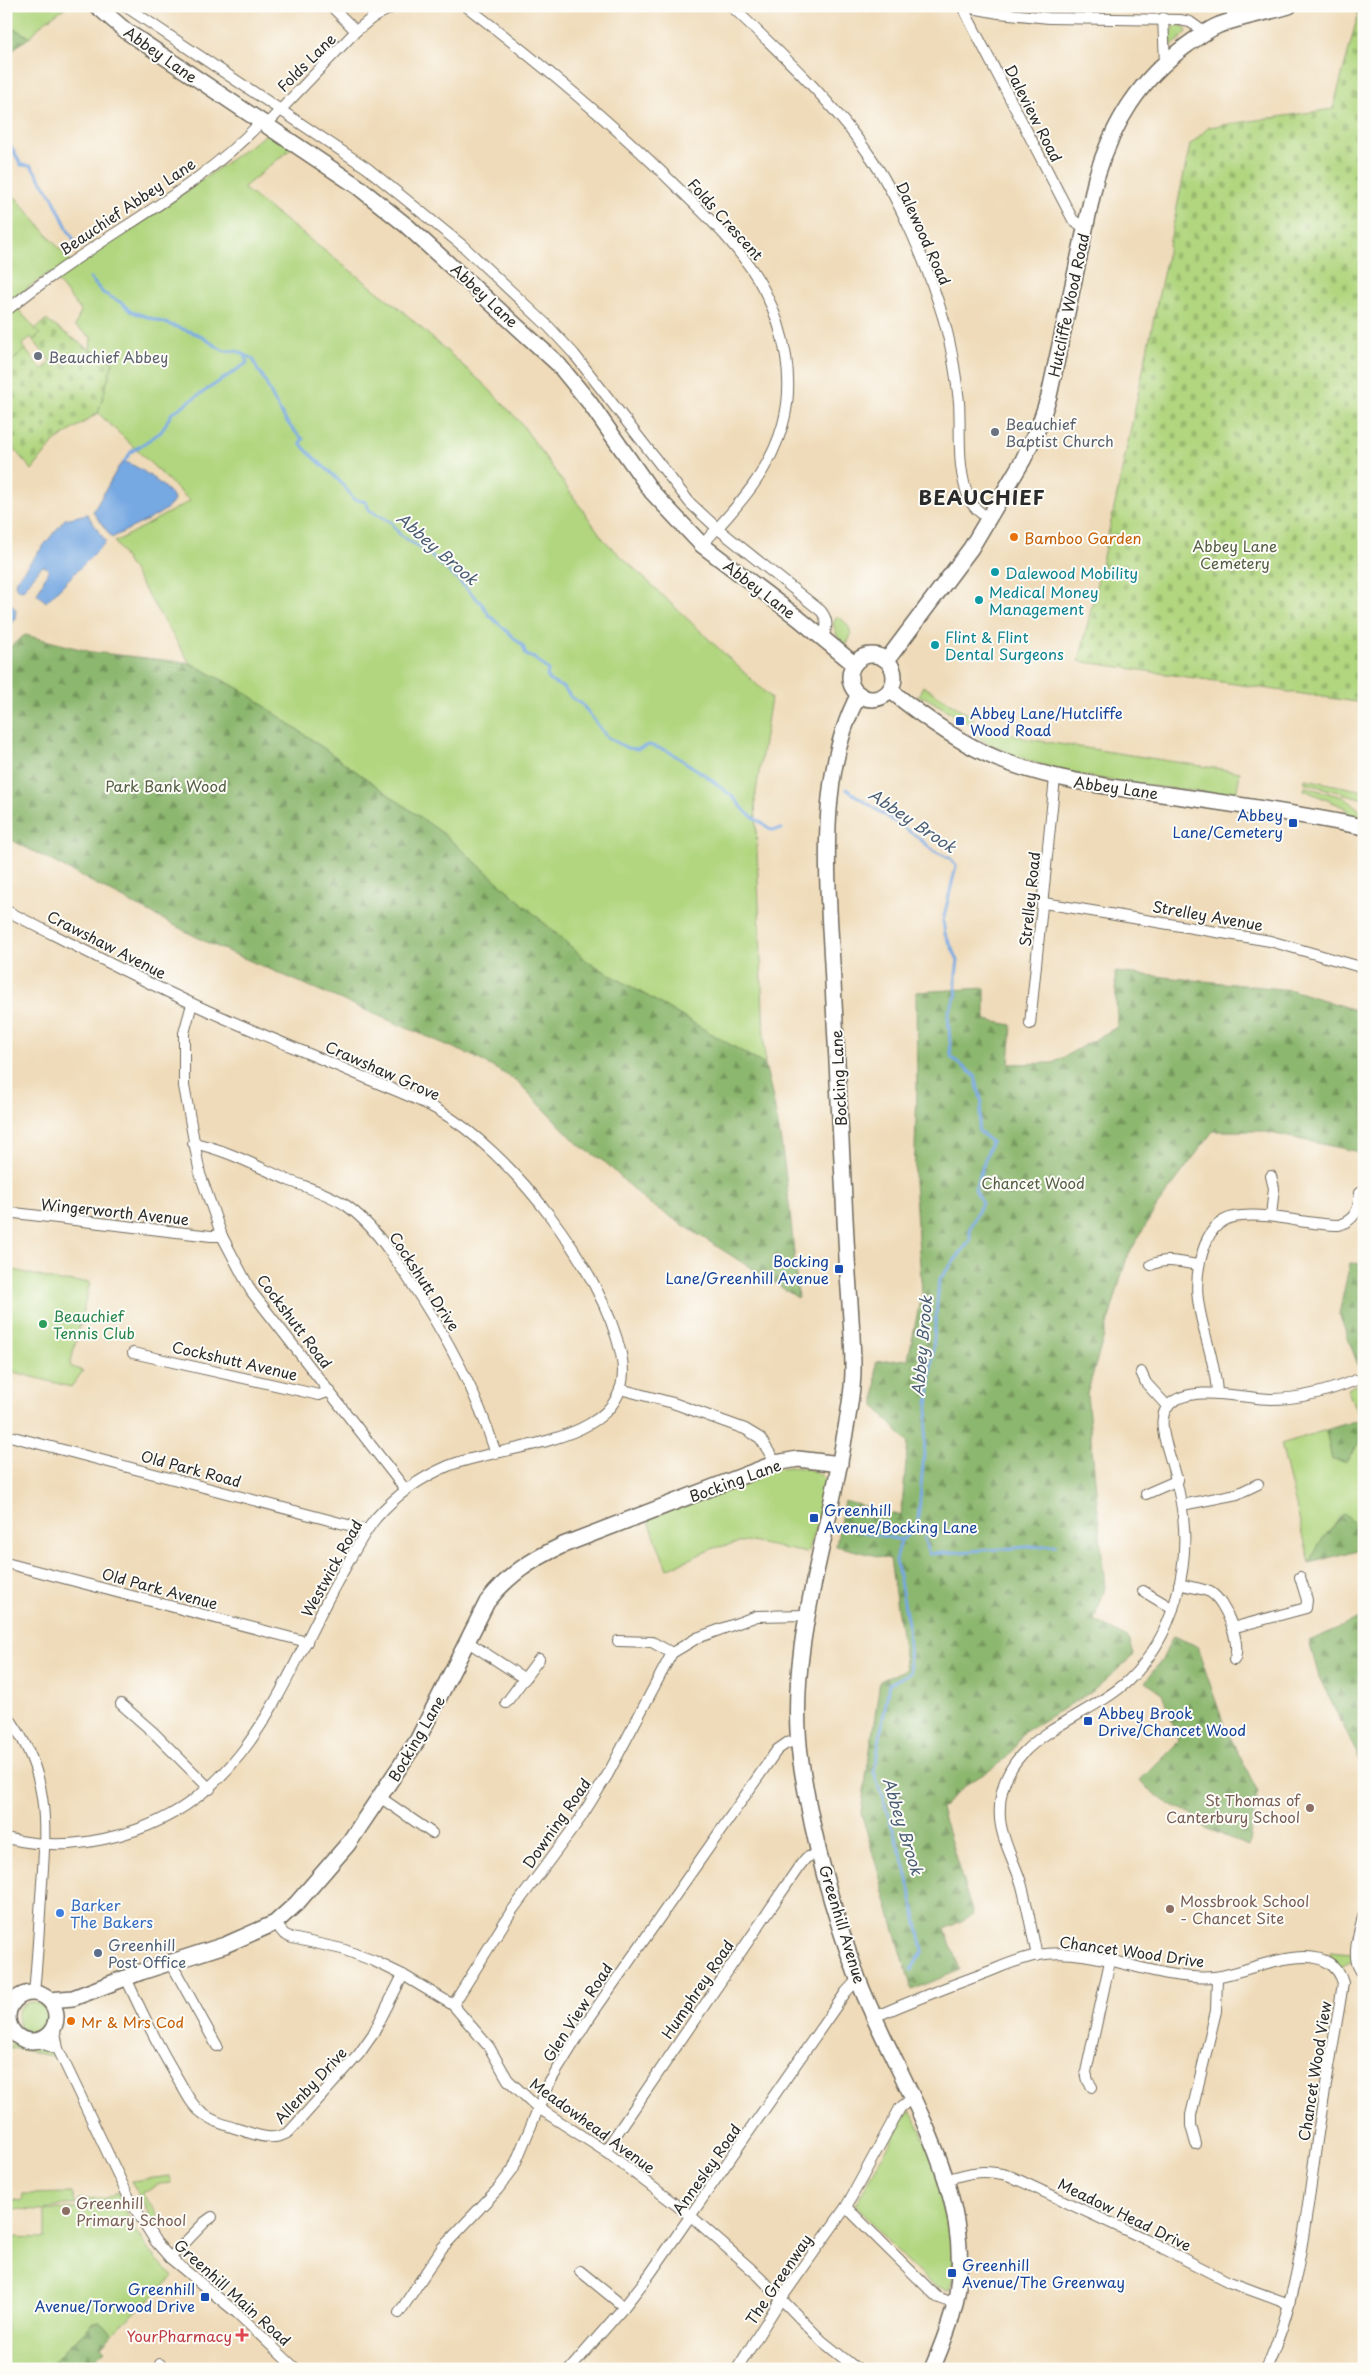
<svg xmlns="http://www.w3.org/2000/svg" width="1370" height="2375" viewBox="0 0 1370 2375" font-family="'Playpen Sans',sans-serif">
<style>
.green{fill:#b1d67f;stroke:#6e8055}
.forest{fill:url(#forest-firs);stroke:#5c714c}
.cemetery{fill:url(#cemetery-stones);stroke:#6e8055}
.water{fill:#76a8e2;stroke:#506a86}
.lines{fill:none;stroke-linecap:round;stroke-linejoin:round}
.stream{stroke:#76a8e2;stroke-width:3}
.street-casing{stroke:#70695d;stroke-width:12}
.secondary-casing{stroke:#70695d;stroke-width:18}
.street{stroke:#fff;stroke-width:10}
.secondary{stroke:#fff;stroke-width:15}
.worship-dot{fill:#6b7280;stroke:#fdfcf7;stroke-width:2}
.food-dot{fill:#e8710a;stroke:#fdfcf7;stroke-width:2}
.culture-dot{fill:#0f9aa8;stroke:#fdfcf7;stroke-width:2}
.transit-dot{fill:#1a4fb4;stroke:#fdfcf7;stroke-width:2}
.leisure-dot{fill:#2e9e5b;stroke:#fdfcf7;stroke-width:2}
.education-dot{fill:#8d6e63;stroke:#fdfcf7;stroke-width:2}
.shop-dot{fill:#3f7fe0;stroke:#fdfcf7;stroke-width:2}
.service-dot{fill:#5c6f8a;stroke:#fdfcf7;stroke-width:2}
.health-dot{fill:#e0444e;stroke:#fdfcf7;stroke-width:2}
.labels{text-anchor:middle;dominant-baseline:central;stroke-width:4;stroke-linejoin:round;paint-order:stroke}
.street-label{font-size:15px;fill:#2b2b2b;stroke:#fdfcf7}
.worship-label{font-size:15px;fill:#5b616d;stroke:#fdfcf7;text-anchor:start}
.food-label{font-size:15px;fill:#c56008;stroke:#fdfcf7;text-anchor:start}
.park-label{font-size:15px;fill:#535e44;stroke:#fdfcf7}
.culture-label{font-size:15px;fill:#0d838f;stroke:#fdfcf7;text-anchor:start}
.transit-label{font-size:15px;fill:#164399;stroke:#fdfcf7;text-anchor:start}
.leisure-label{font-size:15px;fill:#27864d;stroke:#fdfcf7;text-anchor:start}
.education-label{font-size:15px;fill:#785e54;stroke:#fdfcf7;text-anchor:start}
.shop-label{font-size:15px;fill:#366cbe;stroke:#fdfcf7;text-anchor:start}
.service-label{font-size:15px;fill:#4e5e75;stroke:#fdfcf7;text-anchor:start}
.health-label{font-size:15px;fill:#be3a42;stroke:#fdfcf7;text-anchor:end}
.water-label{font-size:16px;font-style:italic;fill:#495d74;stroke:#fdfcf7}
.district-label{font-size:20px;font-weight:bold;letter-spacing:1px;fill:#2b2b2b;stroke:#fdfcf7}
</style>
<defs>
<pattern id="forest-firs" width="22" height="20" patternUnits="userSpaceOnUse" patternTransform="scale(1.25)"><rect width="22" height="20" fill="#8cb76e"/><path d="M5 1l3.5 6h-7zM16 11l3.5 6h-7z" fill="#73955b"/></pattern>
<pattern id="cemetery-stones" width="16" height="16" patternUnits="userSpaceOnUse" patternTransform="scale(1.25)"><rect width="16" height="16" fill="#b1d67f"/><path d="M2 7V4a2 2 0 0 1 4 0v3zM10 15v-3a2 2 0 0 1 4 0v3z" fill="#98b86e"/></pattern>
</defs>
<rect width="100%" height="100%" fill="#fdfcf7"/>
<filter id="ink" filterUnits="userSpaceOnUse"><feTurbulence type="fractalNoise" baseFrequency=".02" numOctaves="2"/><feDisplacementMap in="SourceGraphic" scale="10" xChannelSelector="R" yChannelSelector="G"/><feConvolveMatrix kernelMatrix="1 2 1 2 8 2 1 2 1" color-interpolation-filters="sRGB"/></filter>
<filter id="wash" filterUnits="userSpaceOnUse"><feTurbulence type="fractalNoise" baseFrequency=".0096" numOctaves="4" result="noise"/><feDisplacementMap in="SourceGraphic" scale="20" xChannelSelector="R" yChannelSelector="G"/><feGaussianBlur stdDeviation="1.12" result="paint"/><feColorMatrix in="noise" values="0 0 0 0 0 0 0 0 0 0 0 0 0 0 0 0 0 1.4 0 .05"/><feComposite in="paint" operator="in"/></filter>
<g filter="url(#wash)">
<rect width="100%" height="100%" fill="#efdbb9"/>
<g class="green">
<path d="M6,6h61l-24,17 -13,14 -24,-12z"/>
<path d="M1176,25l8,1 3,6 -15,14 -2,-13z"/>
<path d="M275,128l23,15 -55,45 156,120 88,79 34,36 83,117 167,158 -16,100 10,267 -178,-104 -142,-126 -200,-143 -55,-29 -75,-121 75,-41 -92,-88 15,-51 -23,-12 1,-13 -16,-11 6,-15 -31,-39 -44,32v-118l68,80 93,-61z"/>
<path d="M16,307l24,27 -7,6 -2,-3 -9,8 3,4 -19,18v-53z"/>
<path d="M837,616c11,7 19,17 9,28l-8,-6 -5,-14z"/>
<path d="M923,686l51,32 -4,6 -44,-26 -8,-2z"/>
<path d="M983,723l44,16 213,33 -4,24c-75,-10 -164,-13 -233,-46 -10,-4 -19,-8 -27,-15z"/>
<path d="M1305,779l59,12v8l-59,-16z"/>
<path d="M1305,787l39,10 16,13 1,7 -12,-1 -3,-8 -42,-18z"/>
<path d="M6,1268l53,13 31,1 -20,84 13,5 -12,16 -65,-17z"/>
<path d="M1364,1381v37l-4,1 -13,-30z"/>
<path d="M1326,1430l6,29 14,3 18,-26v96l-21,-18 -23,28 -10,21 -29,-119z"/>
<path d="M789,1467c19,1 40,4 39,26l-21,60 -61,-12 -32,7 -47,21 -19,-50 127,-50z"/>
<path d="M1330,1952l33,3 1,12 -3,-6 -11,1 -9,5 -10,-10z"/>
<circle cx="32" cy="2017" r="15"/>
<path d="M13,2043l37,6 5,5 -4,2 -43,-9z"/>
<path d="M909,2110c21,24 57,153 40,180 -25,-1 -75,-66 -94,-86z"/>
<path d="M170,2176l1,7 -11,1 -18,9c5,11 25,25 16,38l-27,-50z"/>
<path d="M117,2192l18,38 12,18 26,29 -60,56 -13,-11 -8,2 -46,45h-40v-132l39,1v-27l13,-3 21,1v-10l27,-1z"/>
<path d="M72,2193l4,12h-17l-14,5 -39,-1v-10l16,2 1,-7z"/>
</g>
<g class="forest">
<path d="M6,25l24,12 -14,10 -10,13z"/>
<path d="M25,635l67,17 98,11 55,29 200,143 142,126 178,104c20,76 26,155 33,233l-154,-98 -38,-37 -27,-18 -62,-64 -42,-24 -269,-115 -200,-105v-187z"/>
<path d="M1115,972l177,18 72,23v140l-103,-22h-48l-56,75 -30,51 -40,137 18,194 -11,32 35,19 5,16 -40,35 -73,44c-10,28 -28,33 -50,48 -11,7 -21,18 -30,27l32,106 -28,14 15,41 -48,20 -51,-178 19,-131 26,-12 -16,-110 -54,-13 8,-45 57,15 7,-73 -33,-37 1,-44 32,-3 14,-67 -8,-110 3,-94 -1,-96 69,-4v32l27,5 -3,39 44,-1 64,-36z"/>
<path d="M1350,1263l14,1v98l-6,3 -19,-51z"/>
<path d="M1364,1418v18l-18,26 -14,-2 -6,-30z"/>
<path d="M1344,1514l20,18v16l-54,15 10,-21z"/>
<path d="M1364,1617v151l-45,-91 -10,-36z"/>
<path d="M1173,1636l24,10 27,79 34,67 -10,54 -44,-19 -12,-13 -25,-11 -20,-15 -7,-8 39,-39 -17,-48 -17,-11 17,-22z"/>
<path d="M100,2322l13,11 -12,13 4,4 -20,19h-39l46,-45z"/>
</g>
<g class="cemetery">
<path d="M1352,6h12v697l-285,-42 36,-157 75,-359 19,-18 124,-18 25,-94z"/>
<path d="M46,320l44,30 23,12 -15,51 -44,29 -22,28 -26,-30v-73l19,-18 17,21 9,-8 -18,-22 7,-6 -5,-5z"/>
</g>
<g class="water">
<path d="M124,462c11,1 48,28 50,38 -4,13 -48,29 -62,38l-19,-26 26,-46z"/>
<path d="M87,514l19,28 -60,60 -9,-8 11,-23v-2l-4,-3 -3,1 -18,23 -6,-1 -2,-4 1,-5 49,-61z"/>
<path d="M6,598l10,12 -1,8 -9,13z"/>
</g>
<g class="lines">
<g class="stream">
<path d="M6,141l6,7 9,17 10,1 21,30 17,36 10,16"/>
<path d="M90,278l13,15 19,10 8,8 67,23 27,17h13l16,8 5,12 3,2c12,24 21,49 42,66l-3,4c16,20 41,34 53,56l13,3 3,8 22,12 9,13 27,17 31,28 24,24 7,11 34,31 3,9 8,3 14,12 -1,6 3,5 14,7 8,10 9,5 26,34 20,11 11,1 11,-4 19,6 37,24 27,21 15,17 25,17 10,-1"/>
<path d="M124,462l7,-10 30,-20 11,-19 75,-50 -2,-8"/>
<path d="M846,789l70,47 18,15 17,8 5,7 -13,55 2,13 13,26 -3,23 2,11 -9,19 3,44 24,19 7,27 -4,27 13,12 -16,47 7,14 -12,25v13l-31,39 -21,242 -7,11 -10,7 -5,20 12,64 2,49 -21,11 -15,88 31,94 18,85 -12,19"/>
<path d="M850,1529l51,11"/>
<path d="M924,1538l5,16 127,-9"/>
</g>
</g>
</g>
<g filter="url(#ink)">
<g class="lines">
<g class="street-casing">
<g id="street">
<path d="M125,6l242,162 96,78 86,81 25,27 116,149 27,25 104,83c8,10 6,17 1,28"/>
<path d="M331,6l25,25"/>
<path d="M466,6c74,57 146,116 212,182 32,31 67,64 87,104 20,39 30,89 18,132 -13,49 -48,85 -81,121"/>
<path d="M731,6c50,47 102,96 141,153 30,45 55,106 71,158 8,27 13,58 16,85 2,31 -3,69 11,98 3,8 11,13 18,18"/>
<path d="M961,6l38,7 50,5 131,2 10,2 14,10"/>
<path d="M962,6l111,214 12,8"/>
<path d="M1232,6v15"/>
<path d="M1163,18l2,45"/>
<path d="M266,125l90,-94 16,-13 22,-12"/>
<path d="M6,311c15,-12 30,-24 46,-35 70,-51 149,-90 209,-154"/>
<path d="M1044,903l226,38 94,27"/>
<path d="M192,1004l-8,29v53l16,88 22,62 29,55 154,198"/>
<path d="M1030,1024l25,-246"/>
<path d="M193,1143c32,6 65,24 95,37 20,8 42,14 59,26 25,18 42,44 59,69 37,55 70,114 89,176"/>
<path d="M6,1212l205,24h11"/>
<path d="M1271,1216l3,-28 -3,-12"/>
<path d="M1151,1265c15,-8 32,-2 47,0"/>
<path d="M133,1353l186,42 11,-4"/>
<path d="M1141,1372l5,11 22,24"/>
<path d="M620,1389l53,14 72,26 15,9 16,25"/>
<path d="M1217,1393c-3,-55 -34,-90 -12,-148 6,-17 17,-28 36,-29 33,-3 65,9 98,9 16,-5 21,-16 20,-32"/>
<path d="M6,1435l361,95"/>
<path d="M1146,1494l32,-14"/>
<path d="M1182,1505l55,-11 21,-10"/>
<path d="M6,1563l301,79"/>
<path d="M1179,1584c9,3 22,4 31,8 16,9 32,52 24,68"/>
<path d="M1143,1591l30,18"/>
<path d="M1232,1628l74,-20 1,-8 -7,-23"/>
<path d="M618,1641l34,1 20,11 25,-15 60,-22 50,-1"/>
<path d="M468,1642l57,37"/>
<path d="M506,1703l33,-44"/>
<path d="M121,1704l32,28 57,57"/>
<path d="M6,1714c46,60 40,113 35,183 -2,32 -4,64 -7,96"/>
<path d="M381,1798l51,35"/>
<path d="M6,1838c45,11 86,7 130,-8 117,-40 149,-157 205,-255 11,-19 21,-40 35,-57 20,-23 44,-40 72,-52 56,-23 193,-20 173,-112 -19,-85 -110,-203 -185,-245 -22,-12 -45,-20 -68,-30 -48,-21 -96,-40 -144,-61 -73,-32 -144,-70 -215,-106"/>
<path d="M1364,1913c-4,17 -16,48 0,61"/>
<path d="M275,1923l9,11 8,4 50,11 32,12 29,14 50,30 36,42 19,33 29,27 68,44 87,66 67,59 63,65 35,28"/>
<path d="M1037,1956c-5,-23 -9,-47 -15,-70 -6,-22 -20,-44 -22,-67 -6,-82 81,-95 128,-138 24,-23 39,-51 48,-82 17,-62 6,-100 -11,-159 -3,-12 -5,-26 4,-35 22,-22 75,-6 102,-6 29,0 58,-8 85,-19"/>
<path d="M171,1963l46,83"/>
<path d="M126,1978c16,35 32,68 52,101 7,12 13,26 24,34 13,10 30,14 45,19 15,5 30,9 43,-1l69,-77 14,-20 30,-59"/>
<path d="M6,1997l10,2"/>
<path d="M453,2005l58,-93 69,-93 28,-45 64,-121"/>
<path d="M6,2012l2,4"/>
<path d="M874,2017c35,-15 70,-29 106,-42 19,-7 37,-16 58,-20 59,-10 117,27 176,22 33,-3 114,-47 129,6 -8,52 -18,104 -26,157 -11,77 -18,157 -51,229"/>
<path d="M54,2026l4,23 73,153 25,40 14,16 67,55 59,56"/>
<path d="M35,2041l23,8"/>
<path d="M1092,2087l-4,-6 -2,-9 24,-111"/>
<path d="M1196,2144l-5,-18v-11l25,-104 1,-34"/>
<path d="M605,2151l193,-283 8,-10 14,-6"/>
<path d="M945,2180c26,-8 38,-11 65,-4l135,63 84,43 60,22"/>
<path d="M846,2207l91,90 18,7"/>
<path d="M170,2258l35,-36 7,-5"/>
<path d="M580,2271l44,36"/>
<path d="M399,2313l43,-65 56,-59 15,-20 35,-84 40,-65 189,-270 10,-7 11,-2"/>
<path d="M160,2369v-5"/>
<path d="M570,2369l54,-62 26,-33 196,-282 12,-13"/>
<path d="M737,2369l44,-70 65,-92 54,-99 13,-11"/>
</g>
</g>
<g class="secondary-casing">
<g id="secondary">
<path d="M97,6l29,25 231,155 50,40 151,138 31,38 63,90 50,53 96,73 56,46"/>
<circle cx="872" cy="677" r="22"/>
<path d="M887,660l84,-112 52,-88 16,-34 10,-30 47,-218c17,-55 43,-98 91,-133 10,-7 20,-15 32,-20 22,-8 47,-12 70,-19"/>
<path d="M890,690c33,27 69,53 108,69 56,22 113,28 171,36 65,9 130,19 195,32"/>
<path d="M859,694c-45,84 -30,197 -26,289 5,91 9,183 14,275 2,37 6,75 6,112 0,23 -5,46 -9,69 -17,106 -59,214 -43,323 11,73 31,148 57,217 38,100 122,212 97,325 -5,22 -14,44 -23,65"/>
<circle cx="32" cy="2017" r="24"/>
<path d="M49,2000l24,-2 68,-26 84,-27 50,-22 22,-20 51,-59 69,-103 70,-139c22,-28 44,-42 76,-57l213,-82 22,-4 42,5"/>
</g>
</g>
<use href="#street" class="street"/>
<use href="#secondary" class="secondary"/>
</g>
</g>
<g class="worship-dot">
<circle cx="38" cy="356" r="5"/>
<circle cx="995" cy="432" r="5"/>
</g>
<g class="food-dot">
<circle cx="1014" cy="537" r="5"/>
<circle cx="71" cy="2021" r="5"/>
</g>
<g class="culture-dot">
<circle cx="995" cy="572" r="5"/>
<circle cx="979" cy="600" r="5"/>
<circle cx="935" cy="645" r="5"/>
</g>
<g class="transit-dot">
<rect x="955" y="716" width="10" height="10" rx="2.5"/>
<rect x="1288" y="818" width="10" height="10" rx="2.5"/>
<rect x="834" y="1264" width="10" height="10" rx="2.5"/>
<rect x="809" y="1513" width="10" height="10" rx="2.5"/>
<rect x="1083" y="1716" width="10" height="10" rx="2.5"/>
<rect x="947" y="2268" width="10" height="10" rx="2.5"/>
<rect x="200" y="2292" width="10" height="10" rx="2.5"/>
</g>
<circle class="leisure-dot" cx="43" cy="1324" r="5"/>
<g class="education-dot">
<circle cx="1310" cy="1808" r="5"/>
<circle cx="1170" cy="1909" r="5"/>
<circle cx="66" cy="2211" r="5"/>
</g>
<circle class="shop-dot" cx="60" cy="1913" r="5"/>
<circle class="service-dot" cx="98" cy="1953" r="5"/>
<path class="health-dot" d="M239.5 2327.5h5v5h5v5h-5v5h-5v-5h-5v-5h5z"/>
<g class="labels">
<g class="street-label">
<text transform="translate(161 54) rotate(35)">Abbey Lane</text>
<text transform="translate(306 62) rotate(-45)">Folds Lane</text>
<text transform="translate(1034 113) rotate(63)">Daleview Road</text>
<text transform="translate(127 206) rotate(-34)">Beauchief Abbey Lane</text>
<text transform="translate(726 219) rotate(48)">Folds Crescent</text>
<text transform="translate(924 233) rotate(66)">Dalewood Road</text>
<text transform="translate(485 295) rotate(43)">Abbey Lane</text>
<text transform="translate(1068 305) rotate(-78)">Hutcliffe Wood Road</text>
<text transform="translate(760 589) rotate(37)">Abbey Lane</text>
<text transform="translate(1116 787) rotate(8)">Abbey Lane</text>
<text transform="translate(1029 899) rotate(-84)">Strelley Road</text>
<text transform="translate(1208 915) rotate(10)">Strelley Avenue</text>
<text transform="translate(107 944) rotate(27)">Crawshaw Avenue</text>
<text transform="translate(383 1070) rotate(24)">Crawshaw Grove</text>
<text transform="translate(838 1078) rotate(-93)">Bocking Lane</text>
<text transform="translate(115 1211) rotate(6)">Wingerworth Avenue</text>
<text transform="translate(425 1281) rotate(57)">Cockshutt Drive</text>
<text transform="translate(295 1321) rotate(53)">Cockshutt Road</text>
<text transform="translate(235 1360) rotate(13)">Cockshutt Avenue</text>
<text transform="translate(191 1468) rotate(15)">Old Park Road</text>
<text transform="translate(735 1480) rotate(-20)">Bocking Lane</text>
<text transform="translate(331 1568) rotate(-61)">Westwick Road</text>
<text transform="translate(160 1588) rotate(15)">Old Park Avenue</text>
<text transform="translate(416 1738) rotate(-60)">Bocking Lane</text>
<text transform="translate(556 1823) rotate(-55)">Downing Road</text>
<text transform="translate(843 1924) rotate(73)">Greenhill Avenue</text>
<text transform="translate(1132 1951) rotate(8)">Chancet Wood Drive</text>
<text transform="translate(697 1989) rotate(-56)">Humphrey Road</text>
<text transform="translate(577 2012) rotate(-57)">Glen View Road</text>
<text transform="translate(1314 2071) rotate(-81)">Chancet Wood View</text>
<text transform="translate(310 2085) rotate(-47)">Allenby Drive</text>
<text transform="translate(593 2125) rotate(36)">Meadowhead Avenue</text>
<text transform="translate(706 2169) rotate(-55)">Annesley Road</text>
<text transform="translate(1125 2214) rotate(26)">Meadow Head Drive</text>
<text transform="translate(778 2279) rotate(-56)">The Greenway</text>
<text transform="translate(233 2292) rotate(42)">Greenhill Main Road</text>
</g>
<g class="worship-label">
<text x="48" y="356">Beauchief Abbey</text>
<text x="1005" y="423">Beauchief<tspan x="1005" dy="17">Baptist Church</tspan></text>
</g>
<g class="food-label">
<text x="1024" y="537">Bamboo Garden</text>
<text x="81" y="2021">Mr &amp; Mrs Cod</text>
</g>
<g class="park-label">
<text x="1235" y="545">Abbey Lane<tspan x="1235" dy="17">Cemetery</tspan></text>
<text x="166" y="785">Park Bank Wood</text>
<text x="1033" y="1182">Chancet Wood</text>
</g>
<g class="culture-label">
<text x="1005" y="572">Dalewood Mobility</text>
<text x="989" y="591">Medical Money<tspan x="989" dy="17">Management</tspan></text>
<text x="945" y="636">Flint &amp; Flint<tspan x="945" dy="17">Dental Surgeons</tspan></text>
</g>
<g class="transit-label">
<text x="970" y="712">Abbey Lane/Hutcliffe<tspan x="970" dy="17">Wood Road</tspan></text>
<text x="1283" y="814" text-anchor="end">Abbey<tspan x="1283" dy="17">Lane/Cemetery</tspan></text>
<text x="829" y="1260" text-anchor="end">Bocking<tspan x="829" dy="17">Lane/Greenhill Avenue</tspan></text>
<text x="824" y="1509">Greenhill<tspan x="824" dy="17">Avenue/Bocking Lane</tspan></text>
<text x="1098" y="1712">Abbey Brook<tspan x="1098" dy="17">Drive/Chancet Wood</tspan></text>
<text x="962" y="2264">Greenhill<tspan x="962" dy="17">Avenue/The Greenway</tspan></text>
<text x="195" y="2288" text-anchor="end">Greenhill<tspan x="195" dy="17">Avenue/Torwood Drive</tspan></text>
</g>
<g class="leisure-label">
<text x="53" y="1315">Beauchief<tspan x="53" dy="17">Tennis Club</tspan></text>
</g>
<g class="education-label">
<text x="1300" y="1799" text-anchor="end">St Thomas of<tspan x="1300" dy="17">Canterbury School</tspan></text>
<text x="1180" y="1900">Mossbrook School<tspan x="1180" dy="17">- Chancet Site</tspan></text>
<text x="76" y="2202">Greenhill<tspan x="76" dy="17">Primary School</tspan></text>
</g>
<g class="shop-label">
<text x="70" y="1904">Barker<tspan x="70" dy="17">The Bakers</tspan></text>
</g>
<g class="service-label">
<text x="108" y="1944">Greenhill<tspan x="108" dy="17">Post Office</tspan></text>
</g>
<g class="health-label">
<text x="232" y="2335">YourPharmacy</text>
</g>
<g class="water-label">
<text transform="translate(438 548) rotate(41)">Abbey Brook</text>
<text transform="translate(913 820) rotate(34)">Abbey Brook</text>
<text transform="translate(921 1346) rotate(-85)">Abbey Brook</text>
<text transform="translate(904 1826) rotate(73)">Abbey Brook</text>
</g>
<g class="district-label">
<text x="982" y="497">BEAUCHIEF</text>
</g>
</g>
<rect width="1370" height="2375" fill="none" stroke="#fdfcf7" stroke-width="25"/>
</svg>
